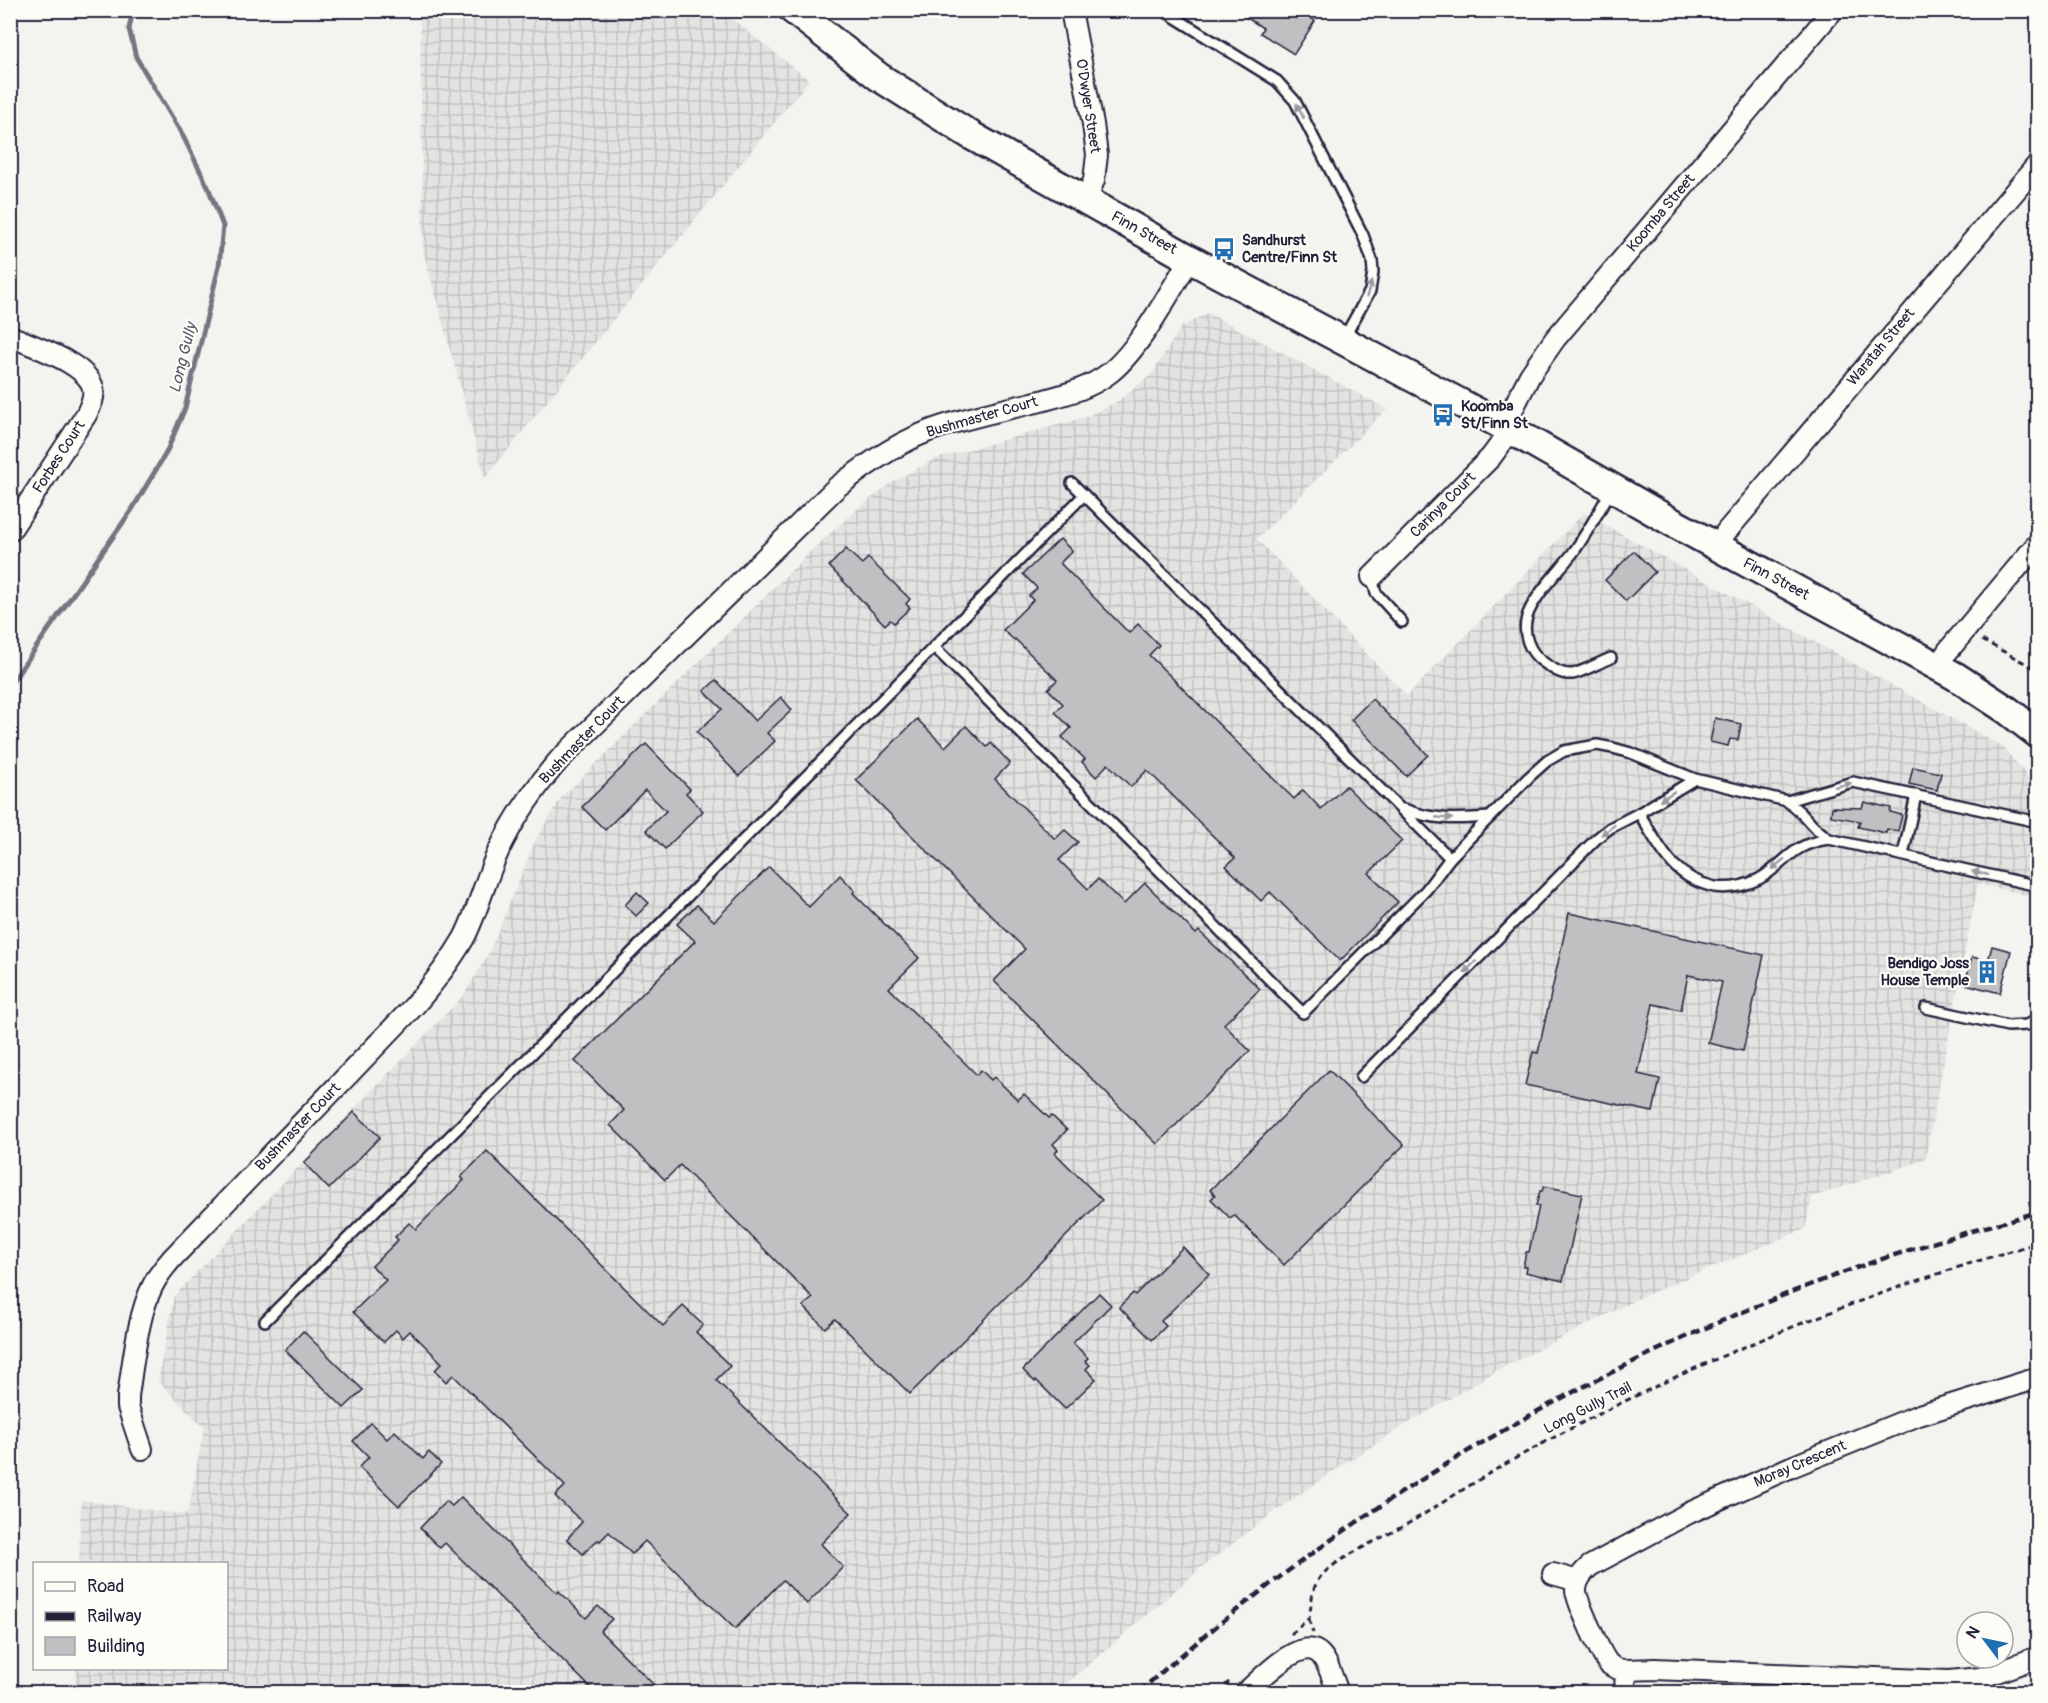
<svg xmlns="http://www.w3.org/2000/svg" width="2048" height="1703" viewBox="0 0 2048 1703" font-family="Pangolin,sans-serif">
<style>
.industrial{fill:url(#industrial-grid)}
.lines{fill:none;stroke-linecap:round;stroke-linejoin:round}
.stream{stroke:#757582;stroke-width:5}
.building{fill:#c0bfc2;stroke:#22223b;stroke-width:1.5}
.lane-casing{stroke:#22223b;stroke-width:14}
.street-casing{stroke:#22223b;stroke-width:24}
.secondary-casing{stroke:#22223b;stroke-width:32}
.path{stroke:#22223b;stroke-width:3;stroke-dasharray:6 4.5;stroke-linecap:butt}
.lane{stroke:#fdfcf7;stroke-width:9}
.street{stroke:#fdfcf7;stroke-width:20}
.secondary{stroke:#fdfcf7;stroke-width:27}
.rail{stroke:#22223b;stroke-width:4.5;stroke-dasharray:9 4.5;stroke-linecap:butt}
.oneway{fill:#9a9aa2}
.labels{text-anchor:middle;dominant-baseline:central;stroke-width:4.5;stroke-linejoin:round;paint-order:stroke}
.street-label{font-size:15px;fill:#22223b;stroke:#fdfcf7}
.poi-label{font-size:15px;font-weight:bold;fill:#22223b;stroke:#fdfcf7;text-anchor:start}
.water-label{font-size:16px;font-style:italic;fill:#59596b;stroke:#fdfcf7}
</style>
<defs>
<pattern id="industrial-grid" width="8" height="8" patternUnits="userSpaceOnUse" patternTransform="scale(1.5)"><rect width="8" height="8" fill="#e4e3e2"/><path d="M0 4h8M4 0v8" fill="none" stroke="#c3c2c3"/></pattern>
</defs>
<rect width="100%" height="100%" fill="#f4f3ef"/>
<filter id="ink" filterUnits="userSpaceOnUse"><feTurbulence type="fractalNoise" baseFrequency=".0167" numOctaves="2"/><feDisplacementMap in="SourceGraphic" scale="12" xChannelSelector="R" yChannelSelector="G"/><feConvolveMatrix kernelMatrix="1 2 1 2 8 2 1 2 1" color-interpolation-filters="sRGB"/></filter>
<g filter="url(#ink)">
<g class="industrial">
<path d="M420,11h302l87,69 -324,398 -62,-228z"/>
<path d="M1208,313l179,96 -130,130 150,157 177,-183 419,234 34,41v109l-59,-13 -53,276 -113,37 -7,32 -164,68 -141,72 -93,55 -63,40 -71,49 -66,50 -150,129h-982l1,-23 150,-1v-104l-147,-1 2,-63 98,14 9,-1 16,-85 -46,-47 16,-85 289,-300 26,-43 47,-114 25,-41 254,-251 45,-40 34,-26 41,-22 151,-42 32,-16 34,-27 29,-47z"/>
</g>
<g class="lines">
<path class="stream" d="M10,685l123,-177 33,-55 19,-45 34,-142 4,-40 -15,-39 -26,-53 -46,-77 -7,-28 4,-19"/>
</g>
<g class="building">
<path d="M1235,10h64l16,11 -21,33 -34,-21 3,-5z"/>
<path d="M1060,539l12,12 -12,12 69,70 9,-9 21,21 -10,10 145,144 9,-9 18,19 25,-23 56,55 -33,32 29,29 -58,59 -70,-69 -9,9 -35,-35 9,-8 -88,-88 -16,17 -23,-23 -12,13 -14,-15 3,-3 -23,-22 9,-9 -16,-16 8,-8 -15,-15 9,-9 -42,-41 -1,1 -11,-10 30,-30 -4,-4 8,-8 -14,-14z"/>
<path d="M846,549l16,15 6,-6 42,41 -4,5 4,4 -16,15 -4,-3 -5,5 -56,-59z"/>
<path d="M1634,551l21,21 -29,29 -21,-21z"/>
<path d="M716,680l39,41 26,-24 11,13 -25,23 8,8 -36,35 -42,-44 25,-23 -18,-18z"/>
<path d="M1372,699l56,56 -22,21 -55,-56z"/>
<path d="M1715,718l26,6 -3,16 -8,-1 -2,7 -18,-4z"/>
<path d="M917,719l28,28 21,-21 21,21 4,-4 19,20 -15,16 60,60 10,-9 13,12 -19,18 29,29 10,-10 26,25 21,-21 51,51 3,-3 61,58 -36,35 26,27 -93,93 -163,-163 31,-32 -169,-169z"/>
<path d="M646,744l44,45 -4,4 17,18 -38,38 -19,-19 20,-19 -21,-21 -40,40 -23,-23z"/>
<path d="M1913,767l28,6 -4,17 -28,-6z"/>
<path d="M1864,802l27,6 -1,4 12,3 -4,16 -11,-2 -1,4 -28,-6 2,-6 -29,-5 1,-9 30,1z"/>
<path d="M769,867l40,40 31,-32 15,16 -2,2 66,65 -30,30 88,87 4,-5 10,10 3,-3 24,23 6,-6 25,24 3,-2 15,14 -14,14 5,6 -3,3 47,47 -192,194 -75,-75 -10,9 -22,-22 10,-8 -133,-133 -15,15 -55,-55 14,-15 -49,-49 120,-120 -18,-17 20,-19 17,16z"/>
<path d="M637,892l12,11 -13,13 -11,-11z"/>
<path d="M1569,913l195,42 -21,96 -35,-8 14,-61 -34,-7 -7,35 -28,-6 -15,70 22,5 -7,33 -128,-27 8,-33 5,1z"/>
<path d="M1992,946l19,5 -11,42 -35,-9 7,-27 16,4z"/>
<path d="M1329,1070l75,75 -120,120 -50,-50 -4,3 -19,-19 4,-4 -5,-5z"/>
<path d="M354,1112l26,25 -51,52 -25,-26z"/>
<path d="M487,1151l176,175 20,-20 20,19 -7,7 34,34 -14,14 135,133 -30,31 22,23 -36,37 -24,-24 -48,49 -90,-88 -13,13 -23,-22 -9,9 -2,-1 -4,3 -11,11 -16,-15 15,-17 -27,-26 10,-10 -112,-111 -7,7 -11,-12 7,-7 -32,-32 -7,7 -7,-8 -12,12 -31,-30 33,-32 -14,-14 26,-26 -3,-3 14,-14 7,6 48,-49 -3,-3z"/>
<path d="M1544,1186l38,8 -19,87 -38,-9 1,-5h-3l3,-15h3l10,-46 -3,-1 4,-14h2z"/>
<path d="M1183,1247l26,27 -48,47 5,5 -14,14 -33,-33 14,-14 2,2z"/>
<path d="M1099,1293l12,12 -38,38 15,15 -3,3 5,4 -4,4 10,10 -31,30 -29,-29 -1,2 -12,-12z"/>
<path d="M303,1331l60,59 -19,18 -59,-58z"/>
<path d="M371,1423l16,16 8,-8 28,28 6,-7 12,12 -42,42 -40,-39 10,-10 -16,-16z"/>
<path d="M461,1497l96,96 2,-2 27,27 12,-12 14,13 -12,12 61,61h-66l-150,-149 -5,5 -20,-20 26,-27 6,5z"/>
</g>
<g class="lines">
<g class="lane-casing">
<g id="lane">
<path d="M1163,10l114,71 18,20 68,134 9,25 1,12 -3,19 -26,47"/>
<path d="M1072,483l378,375"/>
<path d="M1372,577l4,16 26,29"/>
<path d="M934,647l369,366 123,-123 24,-32 79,-81 18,-16 17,-10 33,-6 16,3 18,5 64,26 92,22 13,11 14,15 15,12 209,47"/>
<path d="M1611,658c-11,4 -30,15 -39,16 -11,1 -21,-6 -29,-12 -14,-10 -21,-28 -16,-45 6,-21 35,-49 48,-67 13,-19 25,-40 36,-60"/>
<path d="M1787,801l66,-19 185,40"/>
<path d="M1404,809c31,12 54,10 86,8"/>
<path d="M1639,813l56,-34"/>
<path d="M1903,855l13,-60"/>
<path d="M1926,1008l82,18 18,-1 12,-5"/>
<path d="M1361,1077l235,-238 14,-11 29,-15c21,34 33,65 76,74 15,2 30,-1 44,-8 29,-17 32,-35 70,-40"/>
<path d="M265,1321l240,-240 579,-586"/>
</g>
</g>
<g class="street-casing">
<g id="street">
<path d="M1071,10l22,114 4,31 -3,25 -8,21"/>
<path d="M10,336c22,10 77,27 83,52 2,10 -3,19 -7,27l-76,116"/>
<path d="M1504,426l26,-51 25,-36 278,-329"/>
<path d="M1726,532l312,-368"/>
<path d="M1372,577l119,-120 20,-27"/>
<path d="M1947,652l91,-109"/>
<path d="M142,1449l-14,-42v-11c5,-33 10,-82 25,-111 7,-14 18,-26 29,-37l233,-243c18,-21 35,-43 49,-67 14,-27 21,-58 34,-86 16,-34 36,-63 61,-92l278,-273c33,-25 67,-49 106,-61 31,-10 63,-17 94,-24 25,-7 50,-12 71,-28 31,-23 61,-82 82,-115"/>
<path d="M1553,1574l25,7"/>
<path d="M1626,1670l29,-1 294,12 31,-3 58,-21"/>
<path d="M1246,1692c14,-12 55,-57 74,-38 9,9 13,27 18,38"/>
<path d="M1625,1692l1,-22c-6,0 -12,-2 -17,-6 -7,-7 -33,-64 -33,-74 0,-10 6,-17 14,-24l99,-53 102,-46 128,-52 119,-37"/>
</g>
</g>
<g class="secondary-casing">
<path id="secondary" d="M793,10l86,67 93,59 218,123 321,171 161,92 283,154 52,34 31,24"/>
</g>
<g class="path">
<path d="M1982,640l56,30"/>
<path d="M1309,1619l4,14"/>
<path d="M1291,1634l18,-16c3,-15 2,-30 12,-42 18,-20 69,-41 93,-56 27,-16 54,-34 81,-50 167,-96 358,-174 543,-227"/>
<path d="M1217,1692l12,-10"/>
</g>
<use href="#lane" class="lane"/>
<use href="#street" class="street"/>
<use href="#secondary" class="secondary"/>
<path class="rail" d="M1139,1692c201,-179 439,-321 692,-415 67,-25 137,-45 207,-65"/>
</g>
<defs><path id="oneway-solid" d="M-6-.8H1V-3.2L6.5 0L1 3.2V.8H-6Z" transform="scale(1.5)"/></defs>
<g class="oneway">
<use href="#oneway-solid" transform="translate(1300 111) rotate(-117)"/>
<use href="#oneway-solid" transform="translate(1369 289) rotate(-72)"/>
<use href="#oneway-solid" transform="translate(1843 785) rotate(-13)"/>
<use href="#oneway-solid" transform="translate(1667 796) rotate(149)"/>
<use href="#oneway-solid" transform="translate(1444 818) rotate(5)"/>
<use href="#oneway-solid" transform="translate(1608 830) rotate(143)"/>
<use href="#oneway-solid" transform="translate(1778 864) rotate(141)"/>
<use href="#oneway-solid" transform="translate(1980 873) rotate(-167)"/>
<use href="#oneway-solid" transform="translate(1470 967) rotate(135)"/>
</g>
</g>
<defs>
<g id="bus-bare" transform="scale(1.8)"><path d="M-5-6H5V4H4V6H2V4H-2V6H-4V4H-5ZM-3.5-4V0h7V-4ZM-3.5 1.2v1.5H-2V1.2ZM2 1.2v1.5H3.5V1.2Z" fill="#1f6fb2" stroke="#fdfcf7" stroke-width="2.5" paint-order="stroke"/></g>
<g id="building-bare" transform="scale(1.8)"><path d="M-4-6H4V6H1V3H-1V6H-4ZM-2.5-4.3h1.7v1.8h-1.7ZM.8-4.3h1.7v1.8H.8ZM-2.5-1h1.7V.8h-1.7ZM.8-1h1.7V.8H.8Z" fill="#1f6fb2" stroke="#fdfcf7" stroke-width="2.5" paint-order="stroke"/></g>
</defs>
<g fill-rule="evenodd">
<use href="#bus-bare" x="1224" y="249"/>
<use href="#bus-bare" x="1443" y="415"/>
<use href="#building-bare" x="1987" y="972"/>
</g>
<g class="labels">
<g class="street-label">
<text transform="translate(1088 106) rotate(81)">O'Dwyer Street</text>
<text transform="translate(1661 213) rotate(-50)">Koomba Street</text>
<text transform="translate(1144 233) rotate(29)">Finn Street</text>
<text transform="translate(1881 347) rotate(-50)">Waratah Street</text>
<text transform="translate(982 417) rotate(-16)">Bushmaster Court</text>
<text transform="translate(59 457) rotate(-57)">Forbes Court</text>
<text transform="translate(1443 505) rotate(-45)">Carinya Court</text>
<text transform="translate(1776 579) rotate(28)">Finn Street</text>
<text transform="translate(582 740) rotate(-46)">Bushmaster Court</text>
<text transform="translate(298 1127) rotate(-46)">Bushmaster Court</text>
<text transform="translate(1588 1408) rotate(-27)">Long Gully Trail</text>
<text transform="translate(1800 1464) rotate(-23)">Moray Crescent</text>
</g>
<g class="poi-label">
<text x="1242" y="240">Sandhurst<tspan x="1242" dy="17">Centre/Finn St</tspan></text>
<text x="1461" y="406">Koomba<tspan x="1461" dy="17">St/Finn St</tspan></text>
<text x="1969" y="963" text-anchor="end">Bendigo Joss<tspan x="1969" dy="17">House Temple</tspan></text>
</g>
<g class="water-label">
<text transform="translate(183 358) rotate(-76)">Long Gully</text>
</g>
</g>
<rect width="2048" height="1703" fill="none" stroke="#fdfcf7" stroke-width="36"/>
<rect x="18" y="18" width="2012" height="1667" fill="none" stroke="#22223b" stroke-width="2" filter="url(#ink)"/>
<rect x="33" y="1562" width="195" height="108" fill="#fdfcf7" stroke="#a5a5ac" stroke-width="1.5"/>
<rect x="45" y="1582" width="30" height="9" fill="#fdfcf7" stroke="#a5a5ac" stroke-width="1.5"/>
<text x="87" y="1592" font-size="18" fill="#22223b">Road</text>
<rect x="45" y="1612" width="30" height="9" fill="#22223b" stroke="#a5a5ac" stroke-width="1.5"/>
<text x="87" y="1622" font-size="18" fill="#22223b">Railway</text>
<rect x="45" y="1637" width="30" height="18" fill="#c0bfc2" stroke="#a5a5ac" stroke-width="1.5"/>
<text x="87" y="1652" font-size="18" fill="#22223b">Building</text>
<g transform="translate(1985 1640) rotate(302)"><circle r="28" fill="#fdfcf7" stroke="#a5a5ac" stroke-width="1.5"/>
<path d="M0-4.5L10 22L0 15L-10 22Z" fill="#1f6fb2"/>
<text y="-9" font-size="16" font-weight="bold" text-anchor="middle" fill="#22223b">N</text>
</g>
</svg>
